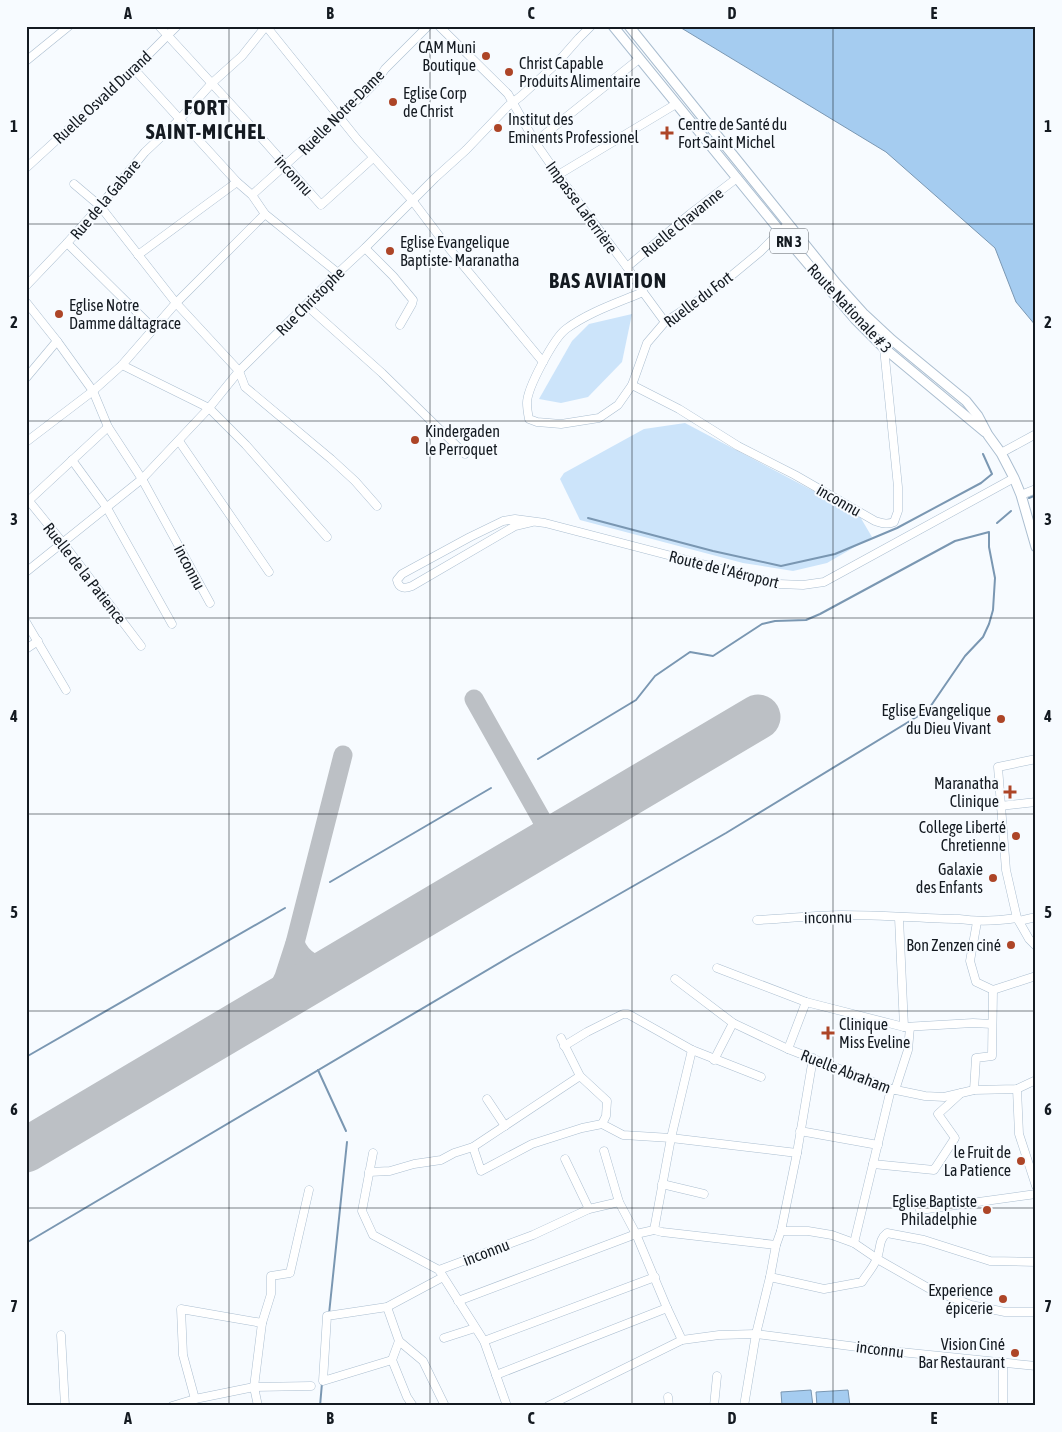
<svg xmlns="http://www.w3.org/2000/svg" width="1062" height="1432" viewBox="0 0 1062 1432" font-family="'Asap Condensed',sans-serif">
<style>
.green{fill:#cce4fa}
.water{fill:#a5ccf0;stroke:#7a97b2}
.lines{fill:none;stroke-linecap:round;stroke-linejoin:round}
.stream{stroke:#7a97b2;stroke-width:2}
.taxiway{stroke:#bcc0c5;stroke-width:19}
.runway{stroke:#bcc0c5;stroke-width:45}
.minor-casing{stroke:#abbed0;stroke-width:9}
.major-casing{stroke:#abbed0;stroke-width:11}
.minor{stroke:#fff;stroke-width:8}
.major{stroke:#fff;stroke-width:9}
.grid{fill:none;stroke:#141a21;stroke-width:1;stroke-opacity:0.55}
.poi-dot{fill:#ad4527;stroke:#f7fbff;stroke-width:2}
.labels{text-anchor:middle;dominant-baseline:central;stroke-width:4;stroke-linejoin:round;paint-order:stroke}
.shield{fill:#f7fbff;stroke:#585e64;stroke-width:1}
.shield-label{font-size:15px;font-weight:bold;fill:#141a21}
.poi-label{font-size:16px;fill:#141a21;stroke:#f7fbff;text-anchor:end}
.street-label{font-size:16px;fill:#141a21;stroke:#f7fbff}
.district-label{font-size:21px;font-weight:bold;letter-spacing:1px;fill:#141a21;stroke:#f7fbff}
.neatline{fill:none;stroke:#141a21;stroke-width:2}
.grid-label{font-size:16px;text-anchor:middle;font-weight:bold;fill:#141a21}
</style>
<rect width="100%" height="100%" fill="#f7fbff"/>
<g class="green">
<path d="M632,314l-10,48 -34,35 -27,6 -22,-4 33,-58 17,-17z"/>
<path d="M685,423l174,92 13,22 -45,26 -34,8 -50,-8 -163,-43 -20,-41 4,-6 80,-44z"/>
</g>
<g class="water">
<path d="M678,26h358v300l-20,-24 -21,-54 -109,-96z"/>
<path d="M811,1390l2,16h-31l-1,-14z"/>
<path d="M848,1390l2,16h-33l-1,-14z"/>
</g>
<g class="lines">
<g class="stream">
<path d="M1029,498l7,-3"/>
<path d="M588,518l125,33 68,15 54,-12 62,-26 84,-45 11,-9 -9,-20"/>
<path d="M997,523l14,-12"/>
<path d="M330,882l161,-94"/>
<path d="M26,1057l259,-149"/>
<path d="M318,1070l28,61"/>
<path d="M26,1243l485,-287 215,-123 202,-123 37,-54 18,-19 6,-13 4,-14 2,-32 -6,-31v-15l-34,9 -135,73 -14,6 -31,1 -13,3 -49,32 -23,-4 -35,24 -19,24 -98,59"/>
<path d="M329,1314l18,-172"/>
<path d="M320,1406l2,-23"/>
</g>
<g class="taxiway">
<path d="M474,699l68,121c9,9 17,9 29,8"/>
<path d="M534,850c8,-10 11,-17 8,-30"/>
<path d="M295,943c7,18 21,23 39,25"/>
<path d="M270,1006l14,-29 11,-34 48,-188"/>
</g>
<path class="runway" d="M26,1150l732,-433"/>
<g class="minor-casing">
<g id="minor">
<path d="M159,26l91,99 71,80 52,-47"/>
<path d="M439,26l69,68 27,48 23,33 69,92 16,25 22,30"/>
<path d="M26,61l43,-35"/>
<path d="M134,69l103,113 15,13 13,19 73,59"/>
<path d="M535,142l104,-83"/>
<path d="M26,168l108,-99 43,-43"/>
<path d="M558,175l118,-71"/>
<path d="M74,184l26,22 76,97 63,68 6,16 86,72 24,22 22,25"/>
<path d="M252,195l112,-101 12,-12 9,-13 43,-43"/>
<path d="M67,243l86,85"/>
<path d="M365,248l28,28 20,24 -1,4 -12,21"/>
<path d="M138,255l99,-73"/>
<path d="M627,267l63,-53 47,-36"/>
<path d="M26,286l41,-43 33,-37 45,-54 34,-32 33,-37 30,-27 24,-30 91,113 55,61 31,41 100,121"/>
<path d="M643,292c-26,11 -54,20 -77,37 -12,9 -39,59 -39,74 0,5 1,11 2,16l8,3 24,2 38,-6 19,-13 14,-20 15,-42 18,-21 38,-25 28,-21 29,-24 28,-28"/>
<path d="M26,302l31,39 36,50 15,36 34,52 68,124"/>
<path d="M306,305l76,68 83,81"/>
<path d="M122,365l87,43 37,37 81,92"/>
<path d="M26,378l31,-37"/>
<path d="M632,385l47,24 59,37 57,29 80,46c7,2 12,4 19,1l4,-11v-24l-14,-139"/>
<path d="M179,441l90,131"/>
<path d="M26,442l67,-51 29,-26 54,-62 89,-89"/>
<path d="M1001,453l35,-19"/>
<path d="M72,460l35,48 65,116"/>
<path d="M1021,495l15,-6"/>
<path d="M29,501l34,42 78,103"/>
<path d="M26,503l82,-76"/>
<path d="M532,522l-17,4 -103,60c-7,3 -13,3 -15,-6l5,-6 68,-37 33,-16 12,-2 30,4 234,61 24,1 21,-3 190,-104"/>
<path d="M26,572l116,-93 67,-71 30,-37 99,-98 27,-25 70,-70 31,-28 42,-44 13,-10 36,-33 22,-25 12,-12"/>
<path d="M26,622l40,68"/>
<path d="M26,649l12,-8"/>
<path d="M1036,759l-38,8 8,103 11,48 12,21 7,7"/>
<path d="M1000,806l36,-4"/>
<path d="M899,918l5,109"/>
<path d="M757,920c29,-1 57,-5 85,-5 39,0 78,3 117,4 20,3 38,2 58,-1"/>
<path d="M1019,921l17,-4"/>
<path d="M977,922l-7,39 6,21 17,8 43,-14"/>
<path d="M717,968l89,34 98,25 69,-4 19,1"/>
<path d="M675,979l58,44 55,26 103,40 34,7 19,1 30,-7 43,-1 19,-9"/>
<path d="M561,1038l19,38"/>
<path d="M564,1046l23,-14 36,-18h5l64,36 69,27"/>
<path d="M788,1049l18,-47"/>
<path d="M714,1060l19,-37"/>
<path d="M1017,1089l2,45 17,52"/>
<path d="M895,1090l13,-40 2,-23"/>
<path d="M974,1090l2,-32 16,-2 1,-66"/>
<path d="M487,1099l18,27"/>
<path d="M800,1131l78,14"/>
<path d="M473,1147l8,24 51,-27 50,-16 20,-4 21,11 48,3 126,15"/>
<path d="M604,1151l15,51 17,32 31,74 15,32"/>
<path d="M373,1153l-11,58 11,24 66,35 45,71 23,65"/>
<path d="M565,1159l24,50"/>
<path d="M873,1164l61,6 21,-32 -17,-24 23,-21"/>
<path d="M369,1172l21,-1 24,-7 27,-4 13,-7 19,-6 107,-71 27,25 -1,15 -4,8"/>
<path d="M662,1184l42,10"/>
<path d="M920,1210l116,-16"/>
<path d="M654,1230l17,-92 21,-88"/>
<path d="M781,1231h27l24,4 22,8 25,17 51,29 41,16 34,7h31"/>
<path d="M854,1243l37,-154"/>
<path d="M439,1270l94,-35 56,-26 30,-7"/>
<path d="M770,1277l54,12 38,-7c4,-7 12,-15 15,-24 4,-9 1,-18 10,-25l37,7 66,21 46,1"/>
<path d="M458,1301l178,-67 18,-4 8,2 114,13"/>
<path d="M387,1307l12,34 24,20 22,45"/>
<path d="M61,1335l4,71"/>
<path d="M444,1338l31,-10"/>
<path d="M399,1341l-7,19 15,37 6,9"/>
<path d="M484,1341l171,-64"/>
<path d="M392,1360l-69,21 4,-65 60,-9 56,-30"/>
<path d="M496,1375l171,-67"/>
<path d="M668,1397l1,9"/>
<path d="M195,1399l-12,-44 -2,-46 81,14"/>
<path d="M172,1406l23,-7 59,-12 57,-1"/>
<path d="M258,1406l-4,-19 8,-64 9,-29v-18l19,-3 19,-83"/>
<path d="M548,1406l134,-66 37,-5 37,-1 125,16 155,16"/>
<path d="M714,1406l3,-30"/>
<path d="M744,1406l12,-72 14,-57 6,-32 5,-14 16,-78 16,-95"/>
<path d="M1003,1406v-43"/>
</g>
</g>
<g class="major-casing">
<g id="major">
<path d="M613,26l167,205 75,88 29,29 101,84"/>
<path d="M629,26l207,257 27,30 29,27 74,61 12,15 10,19 13,18 13,25 7,17 15,52"/>
</g>
</g>
<use href="#minor" class="minor"/>
<use href="#major" class="major"/>
</g>
<path class="grid" d="M229,26v1380M430,26v1380M632,26v1380M833,26v1380M26,224h1010M26,421h1010M26,618h1010M26,814h1010M26,1011h1010M26,1208h1010"/>
<g class="poi-dot">
<circle cx="486" cy="56" r="5"/>
<circle cx="509" cy="72" r="5"/>
<circle cx="393" cy="102" r="5"/>
<circle cx="498" cy="128" r="5"/>
<path d="M664.5 125.5h5v5h5v5h-5v5h-5v-5h-5v-5h5z"/>
<circle cx="390" cy="251" r="5"/>
<circle cx="59" cy="314" r="5"/>
<circle cx="415" cy="440" r="5"/>
<circle cx="1001" cy="719" r="5"/>
<path d="M1007.5 784.5h5v5h5v5h-5v5h-5v-5h-5v-5h5z"/>
<circle cx="1016" cy="836" r="5"/>
<circle cx="993" cy="878" r="5"/>
<circle cx="1011" cy="945" r="5"/>
<path d="M825.5 1025.5h5v5h5v5h-5v5h-5v-5h-5v-5h5z"/>
<circle cx="1021" cy="1161" r="5"/>
<circle cx="987" cy="1210" r="5"/>
<circle cx="1003" cy="1299" r="5"/>
<circle cx="1015" cy="1353" r="5"/>
</g>
<g class="labels">
<rect class="shield" x="770" y="228.5" width="38" height="25" rx="4"/>
<g class="shield-label">
<text x="789" y="241">RN 3</text>
</g>
<g class="poi-label">
<text x="476" y="47">CAM Muni<tspan x="476" dy="18">Boutique</tspan></text>
<text x="519" y="63" text-anchor="start">Christ Capable<tspan x="519" dy="18">Produits Alimentaire</tspan></text>
<text x="403" y="93" text-anchor="start">Eglise Corp<tspan x="403" dy="18">de Christ</tspan></text>
<text x="508" y="119" text-anchor="start">Institut des<tspan x="508" dy="18">Eminents Professionel</tspan></text>
<text x="678" y="124" text-anchor="start">Centre de Santé du<tspan x="678" dy="18">Fort Saint Michel</tspan></text>
<text x="400" y="242" text-anchor="start">Eglise Evangelique<tspan x="400" dy="18">Baptiste- Maranatha</tspan></text>
<text x="69" y="305" text-anchor="start">Eglise Notre<tspan x="69" dy="18">Damme dáltagrace</tspan></text>
<text x="425" y="431" text-anchor="start">Kindergaden<tspan x="425" dy="18">le Perroquet</tspan></text>
<text x="991" y="710">Eglise Evangelique<tspan x="991" dy="18">du Dieu Vivant</tspan></text>
<text x="999" y="783">Maranatha<tspan x="999" dy="18">Clinique</tspan></text>
<text x="1006" y="827">College Liberté<tspan x="1006" dy="18">Chretienne</tspan></text>
<text x="983" y="869">Galaxie<tspan x="983" dy="18">des Enfants</tspan></text>
<text x="1001" y="945">Bon Zenzen ciné</text>
<text x="839" y="1024" text-anchor="start">Clinique<tspan x="839" dy="18">Miss Eveline</tspan></text>
<text x="1011" y="1152">le Fruit de<tspan x="1011" dy="18">La Patience</tspan></text>
<text x="977" y="1201">Eglise Baptiste<tspan x="977" dy="18">Philadelphie</tspan></text>
<text x="993" y="1290">Experience<tspan x="993" dy="18">épicerie</tspan></text>
<text x="1005" y="1344">Vision Ciné<tspan x="1005" dy="18">Bar Restaurant</tspan></text>
</g>
<g class="street-label">
<text transform="translate(102 97) rotate(-43)">Ruelle Osvald Durand</text>
<text transform="translate(341 112) rotate(-45)">Ruelle Notre-Dame</text>
<text transform="translate(294 175) rotate(48)">inconnu</text>
<text transform="translate(105 199) rotate(-50)">Rue de la Gabare</text>
<text transform="translate(582 207) rotate(54)">Impasse Laferrière</text>
<text transform="translate(682 222) rotate(-39)">Ruelle Chavanne</text>
<text transform="translate(698 299) rotate(-37)">Ruelle du Fort</text>
<text transform="translate(310 301) rotate(-45)">Rue Christophe</text>
<text transform="translate(850 308) rotate(47)">Route Nationale # 3</text>
<text transform="translate(839 500) rotate(30)">inconnu</text>
<text transform="translate(190 567) rotate(62)">inconnu</text>
<text transform="translate(724 569) rotate(14)">Route de l'Aéroport</text>
<text transform="translate(85 573) rotate(52)">Ruelle de la Patience</text>
<text transform="translate(828 917) rotate(-1)">inconnu</text>
<text transform="translate(846 1071) rotate(21)">Ruelle Abraham</text>
<text transform="translate(486 1252) rotate(-21)">inconnu</text>
<text transform="translate(880 1349) rotate(7)">inconnu</text>
</g>
<g class="district-label">
<text x="206" y="107">FORT<tspan x="206" dy="24">SAINT-MICHEL</tspan></text>
<text x="608" y="280">BAS AVIATION</text>
</g>
</g>
<rect width="1062" height="1432" fill="none" stroke="#f7fbff" stroke-width="55"/>
<rect x="28" y="28" width="1006" height="1376" class="neatline"/>
<g class="grid-label">
<text x="128" y="19">A</text>
<text x="330" y="19">B</text>
<text x="531" y="19">C</text>
<text x="732" y="19">D</text>
<text x="934" y="19">E</text>
<text x="14" y="132">1</text>
<text x="1048" y="132">1</text>
<text x="14" y="328">2</text>
<text x="1048" y="328">2</text>
<text x="14" y="525">3</text>
<text x="1048" y="525">3</text>
<text x="14" y="722">4</text>
<text x="1048" y="722">4</text>
<text x="14" y="918">5</text>
<text x="1048" y="918">5</text>
<text x="14" y="1115">6</text>
<text x="1048" y="1115">6</text>
<text x="14" y="1312">7</text>
<text x="1048" y="1312">7</text>
<text x="128" y="1424">A</text>
<text x="330" y="1424">B</text>
<text x="531" y="1424">C</text>
<text x="732" y="1424">D</text>
<text x="934" y="1424">E</text>
</g>
</svg>
